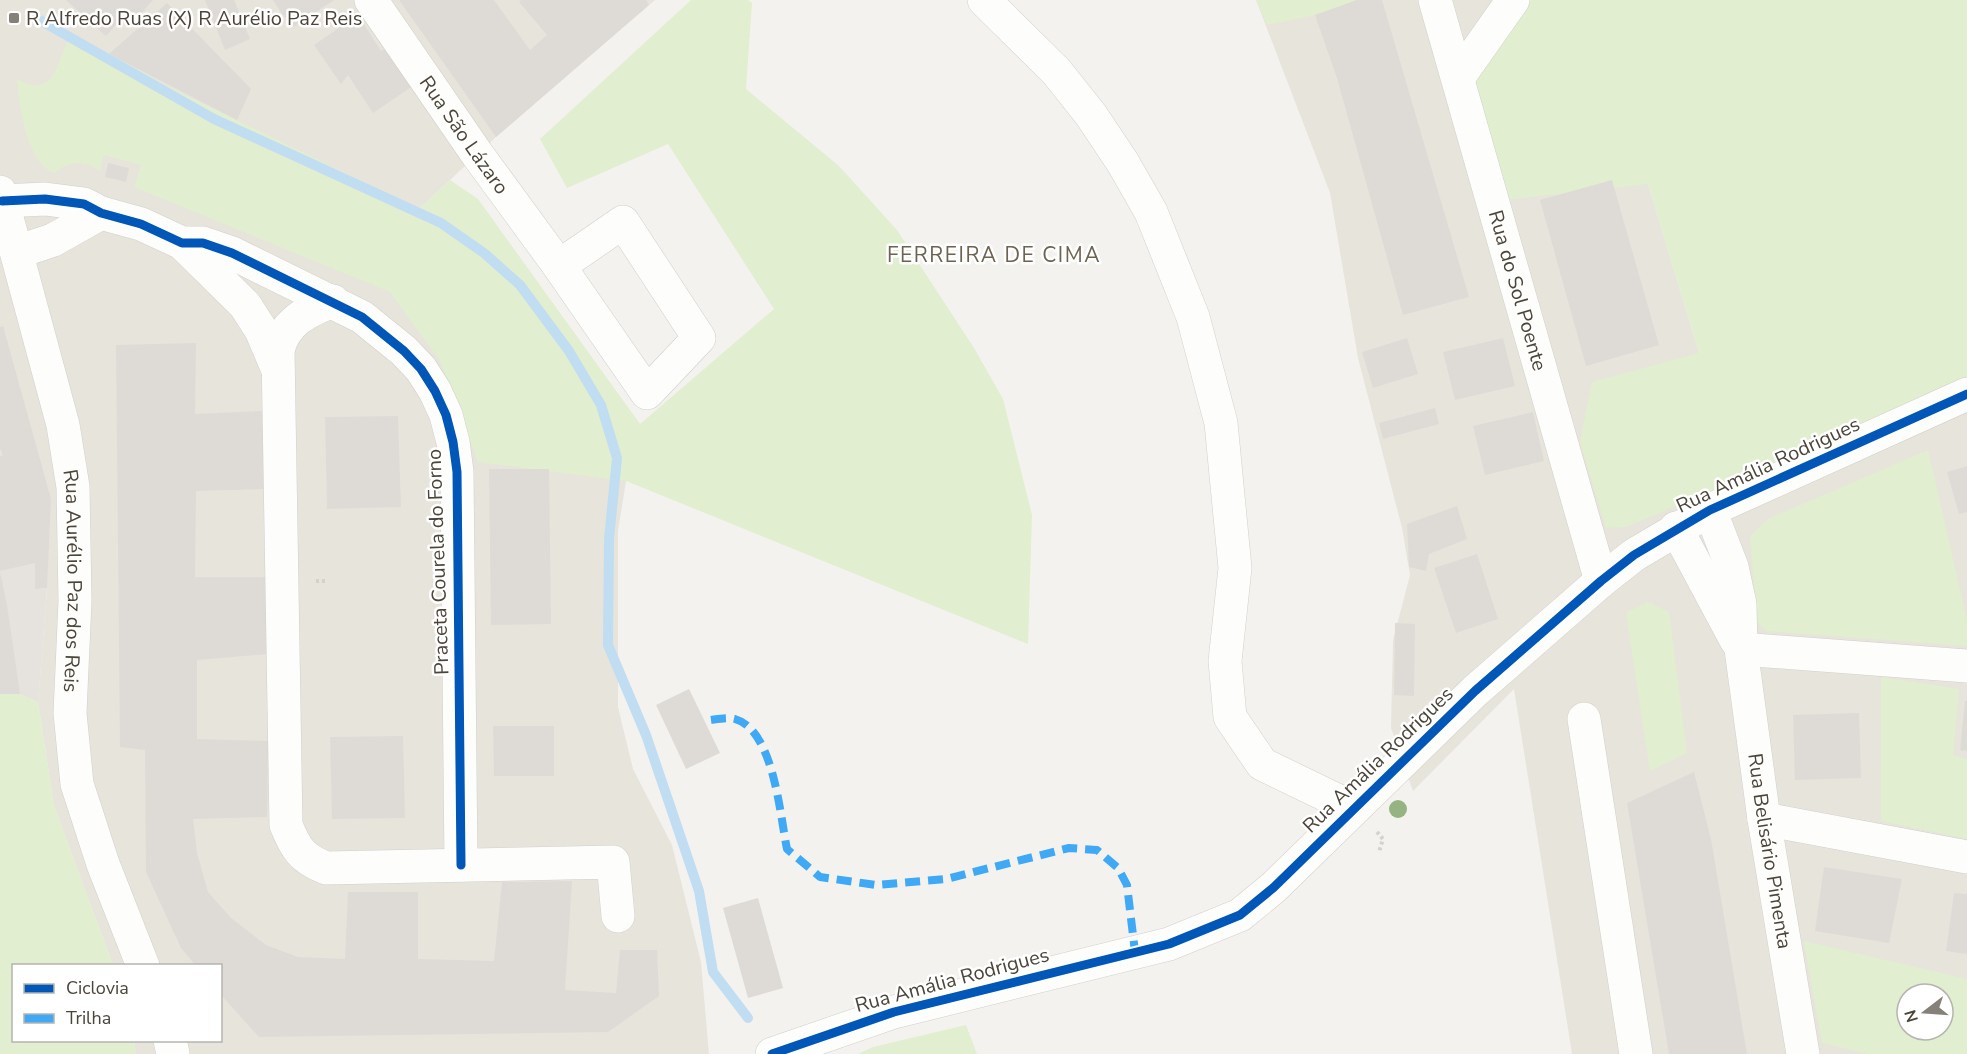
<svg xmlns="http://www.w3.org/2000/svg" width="1967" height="1054" viewBox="0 0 1967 1054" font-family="'Nunito Sans',sans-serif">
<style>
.residential{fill:#e7e4dc;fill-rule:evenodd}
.industrial{fill:#e6e2de}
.green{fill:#e1eecf;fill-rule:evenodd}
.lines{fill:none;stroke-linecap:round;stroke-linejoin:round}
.stream{stroke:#c0ddf1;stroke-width:10}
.building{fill:#dedbd6}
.minor-casing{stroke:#d2d0cb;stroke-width:34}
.path{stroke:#d3d2cc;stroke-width:4;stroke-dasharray:3 3;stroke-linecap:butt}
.minor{stroke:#fdfdfc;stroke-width:33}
.quiet{stroke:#3fa9f5;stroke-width:8;stroke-dasharray:15 8;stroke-linecap:butt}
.cycleway-casing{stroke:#fff;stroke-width:13}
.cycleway{stroke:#0057b8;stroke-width:9}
.tree{fill:#96b382}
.poi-dot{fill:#868178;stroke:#fff;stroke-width:2}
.labels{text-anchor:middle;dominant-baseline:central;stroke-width:5;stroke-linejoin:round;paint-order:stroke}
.poi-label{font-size:20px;fill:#4b4439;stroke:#fff;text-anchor:start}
.street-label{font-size:20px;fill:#4b4439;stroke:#fff}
.neighbourhood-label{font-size:21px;letter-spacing:1.5px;fill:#6e6250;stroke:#fff}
</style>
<rect width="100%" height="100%" fill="#f4f2ee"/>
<g class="residential">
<path d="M0,0h655l-159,137 -77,72 207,272 -8,50v176l15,62 39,76 29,117 8,92h-573l-2,-13 86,-1v-74l-107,-1 -59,-159 -16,-104 9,-114 -12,1 -34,-18 -1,-5z"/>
<path d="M1256,0h272l120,184 51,169 268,29v672h-395l-58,-365 -101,102 -22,-63 2,-88 17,-65 -8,-47 -44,-170 -28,-165zM1907,994h36v36h-36z"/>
</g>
<path class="industrial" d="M35,563v26l12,-1 -9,114 -18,-8h-20v-128l1,5z"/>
<g class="green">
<path d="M691,0h57l4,3 -6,86 93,77 58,64 77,118 29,51 29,116 -4,129 -402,-163 -148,-19 -38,-101 -50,-69 -256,-105 7,-22 -37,-10 -4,16c-14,-10 -31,-11 -45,2 -28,-8 -36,-68 -38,-94 39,21 38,-16 52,-39l-33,-16 4,-8 129,71 250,122 31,-29 28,19 162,225 134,-115 -106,-165 -101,44 -27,-49z"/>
<path d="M1256,0h101l-42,15 -48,10z"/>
<path d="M1528,0h439v382l-341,145 -20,1 -26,-86 12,-60 107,-29 -51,-169 -143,16 -34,-119z"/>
<path d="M1928,450l39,170v26l-201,-15 -9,-9 -7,-86 18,-17z"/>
<path d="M1647,602l22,10 18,141 -37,18 -24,-158z"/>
<path d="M1881,677l78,12 -6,66 14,4v80l-86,-18z"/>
<path d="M0,694h20l18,8 16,104 59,159 -99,1v74l120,1 2,13h-136z"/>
<path d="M1804,941l163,38v75h-100l-45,-11zM1907,994h36v36h-36z"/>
<path d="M966,1025l11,29h-119l15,-7z"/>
</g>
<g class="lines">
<path class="stream" d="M36,18l178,101 227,104 43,30 36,32 49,66 32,54 16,53 -8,81 -1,106 38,90 53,156 14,81 35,46"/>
</g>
<g class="building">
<path d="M66,0h87l-16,18 -8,-8 -23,26z"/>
<path d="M205,0h29l16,39 -25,11z"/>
<path d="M273,0h61l-42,28z"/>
<path d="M399,0h95l36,50 17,-15 -28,-33 2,-2h125l3,5 -153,132z"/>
<path d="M1357,0h25l87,297 -66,18 -66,-237 -22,-63z"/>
<path d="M167,3l84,86 -14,31 -128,-66z"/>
<path d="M358,15l23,36 10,-6 26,38 -44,30 -25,-38 -7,9 -27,-39z"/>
<path d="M108,163l21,5 -3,14 -21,-5z"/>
<path d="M1612,180l47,165 -73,21 -46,-166z"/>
<path d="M3,326l48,173 -4,89 -12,1v-26l-35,8v-115l3,-1 -3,-6v-122z"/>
<path d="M1407,338l11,36 -45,14 -11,-36z"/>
<path d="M1503,338l12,48 -60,14 -12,-48z"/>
<path d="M196,343l-1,71 67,-3 3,78 -69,2 -1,86h70l3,77 -71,6v79l71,2 -1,76 -74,2 4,34 11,39 23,26 35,27 32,12 47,2 3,-67h70v67l76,2 8,-79 70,-1 -7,109 51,3 4,-43h37l2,46 -51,36 -349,5 -39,-43v-28h-24l-15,-18 -35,-76 -1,-122 -25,-3 -4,-402z"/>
<path d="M1435,408l4,16 -56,15 -4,-16z"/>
<path d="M1533,412l11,49 -59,14 -12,-49z"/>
<path d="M398,416l3,91 -74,2 -2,-92z"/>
<path d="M1967,466v46l-8,2 -12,-42z"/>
<path d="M489,469h60l2,155 -60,1z"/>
<path d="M1457,506l10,33 -38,15 -3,17 -17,-4 -2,-43z"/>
<path d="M1477,554l21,65 -42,14 -22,-65z"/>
<path d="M0,572l7,33 13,89h-20z"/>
<path d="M1395,623l20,1 -1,72 -20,-1z"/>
<path d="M689,689l31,64 -34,16 -30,-64z"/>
<path d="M1965,701h2v50l-7,-1z"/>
<path d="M1859,713l2,65 -66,2 -2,-65z"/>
<path d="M493,726h61v50h-60z"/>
<path d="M403,736l2,82 -73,1 -2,-82z"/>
<path d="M1694,772l17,67 36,215h-78l-42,-251z"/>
<path d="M1824,867l78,12 -13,64 -74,-12z"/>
<path d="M1954,893l13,1v60l-21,-3z"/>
<path d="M758,898l25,90 -35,10 -25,-90z"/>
</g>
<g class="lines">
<g class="minor-casing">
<g id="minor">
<path id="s1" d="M371,0l106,154 82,112"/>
<path d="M984,0l72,71 35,44 32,48 28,49 42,105 28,106 14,145 -10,93 5,56 32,47 91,44"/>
<path id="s2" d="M1435,0l166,581"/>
<path d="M1458,78l55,-78"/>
<path id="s3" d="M0,192l63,233 10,62 2,114 -5,112 7,71 26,80 40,102"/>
<path d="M2,201l43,-2 39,5 17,9 40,11 41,19h21l29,10 130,64 42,34 17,18 14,22 11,24 7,27 4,30 4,393"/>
<path d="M623,222l76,116 -52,55 -88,-127z"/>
<path d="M182,243l63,62 16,25 17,40"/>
<path d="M17,252l36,-12 48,-27"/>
<path d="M333,301c-26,10 -49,21 -55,50l8,474c10,24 15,33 40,43l287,-6 5,54"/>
<path id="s4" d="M1710,510l22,57 8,37 1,45 23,170 39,235"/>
<path d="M1676,528l60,112"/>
<path d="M1741,649l226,17"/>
<path d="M1584,719l52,335"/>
<path d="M1764,819l203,38"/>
<path d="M170,1040l3,14"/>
<path d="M772,1054l122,-42 275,-68 71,-29 33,-27 202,-197 126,-110 33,-26 76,-45 257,-116"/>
</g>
</g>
<g class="path">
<path d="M316,581h11"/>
<path d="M1377,832l6,7 -4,13"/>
</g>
<use href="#minor" class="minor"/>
<path class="quiet" d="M711,720c7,-1 17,-3 24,-1 39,11 45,97 52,130l33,28 56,8 70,-6 123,-31 28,2 21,18 9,17 8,67"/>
<g class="cycleway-casing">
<g id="cycleway">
<path d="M2,201l43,-2 39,5 17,9 40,11 41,19h21l29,10 130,64 42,34 17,18 14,22 11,24 7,27 4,30 4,393"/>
<path d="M772,1054l122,-42 275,-68 71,-29 33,-27 202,-197 126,-110 33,-26 76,-45 257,-116"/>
</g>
</g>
<use href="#cycleway" class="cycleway"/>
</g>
<circle class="tree" cx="1398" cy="809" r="9"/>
<rect class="poi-dot" x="8" y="12" width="12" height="12" rx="3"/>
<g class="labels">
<g class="poi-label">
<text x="26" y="18">R Alfredo Ruas (X) R Aurélio Paz Reis</text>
</g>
<g class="street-label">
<text stroke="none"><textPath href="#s1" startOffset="164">Rua São Lázaro</textPath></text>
<text stroke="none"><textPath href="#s2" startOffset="302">Rua do Sol Poente</textPath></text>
<text transform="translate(1768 465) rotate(-25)">Rua Amália Rodrigues</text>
<text transform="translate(438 562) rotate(-92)">Praceta Courela do Forno</text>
<text stroke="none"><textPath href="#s3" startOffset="398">Rua Aurélio Paz dos Reis</textPath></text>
<text transform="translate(1378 760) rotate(-44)">Rua Amália Rodrigues</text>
<text stroke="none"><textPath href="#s4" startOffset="348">Rua Belisário Pimenta</textPath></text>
<text transform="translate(952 980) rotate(-15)">Rua Amália Rodrigues</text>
</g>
<g class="neighbourhood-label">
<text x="994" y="255">FERREIRA DE CIMA</text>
</g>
</g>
<rect x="12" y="964" width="210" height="78" fill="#ffffff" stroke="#b7b4b0" stroke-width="1.5"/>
<rect x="24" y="984" width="30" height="9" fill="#0057b8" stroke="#b7b4b0" stroke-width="1.5"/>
<text x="66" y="994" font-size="18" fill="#4b4439">Ciclovia</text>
<rect x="24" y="1014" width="30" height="9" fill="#3fa9f5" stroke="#b7b4b0" stroke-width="1.5"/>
<text x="66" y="1024" font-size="18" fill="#4b4439">Trilha</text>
<g transform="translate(1925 1012) rotate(253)"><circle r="28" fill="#ffffff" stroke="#b7b4b0" stroke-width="1.5"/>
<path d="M0-4.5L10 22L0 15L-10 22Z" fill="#868178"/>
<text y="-9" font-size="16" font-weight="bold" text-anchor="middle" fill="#4b4439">N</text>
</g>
</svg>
